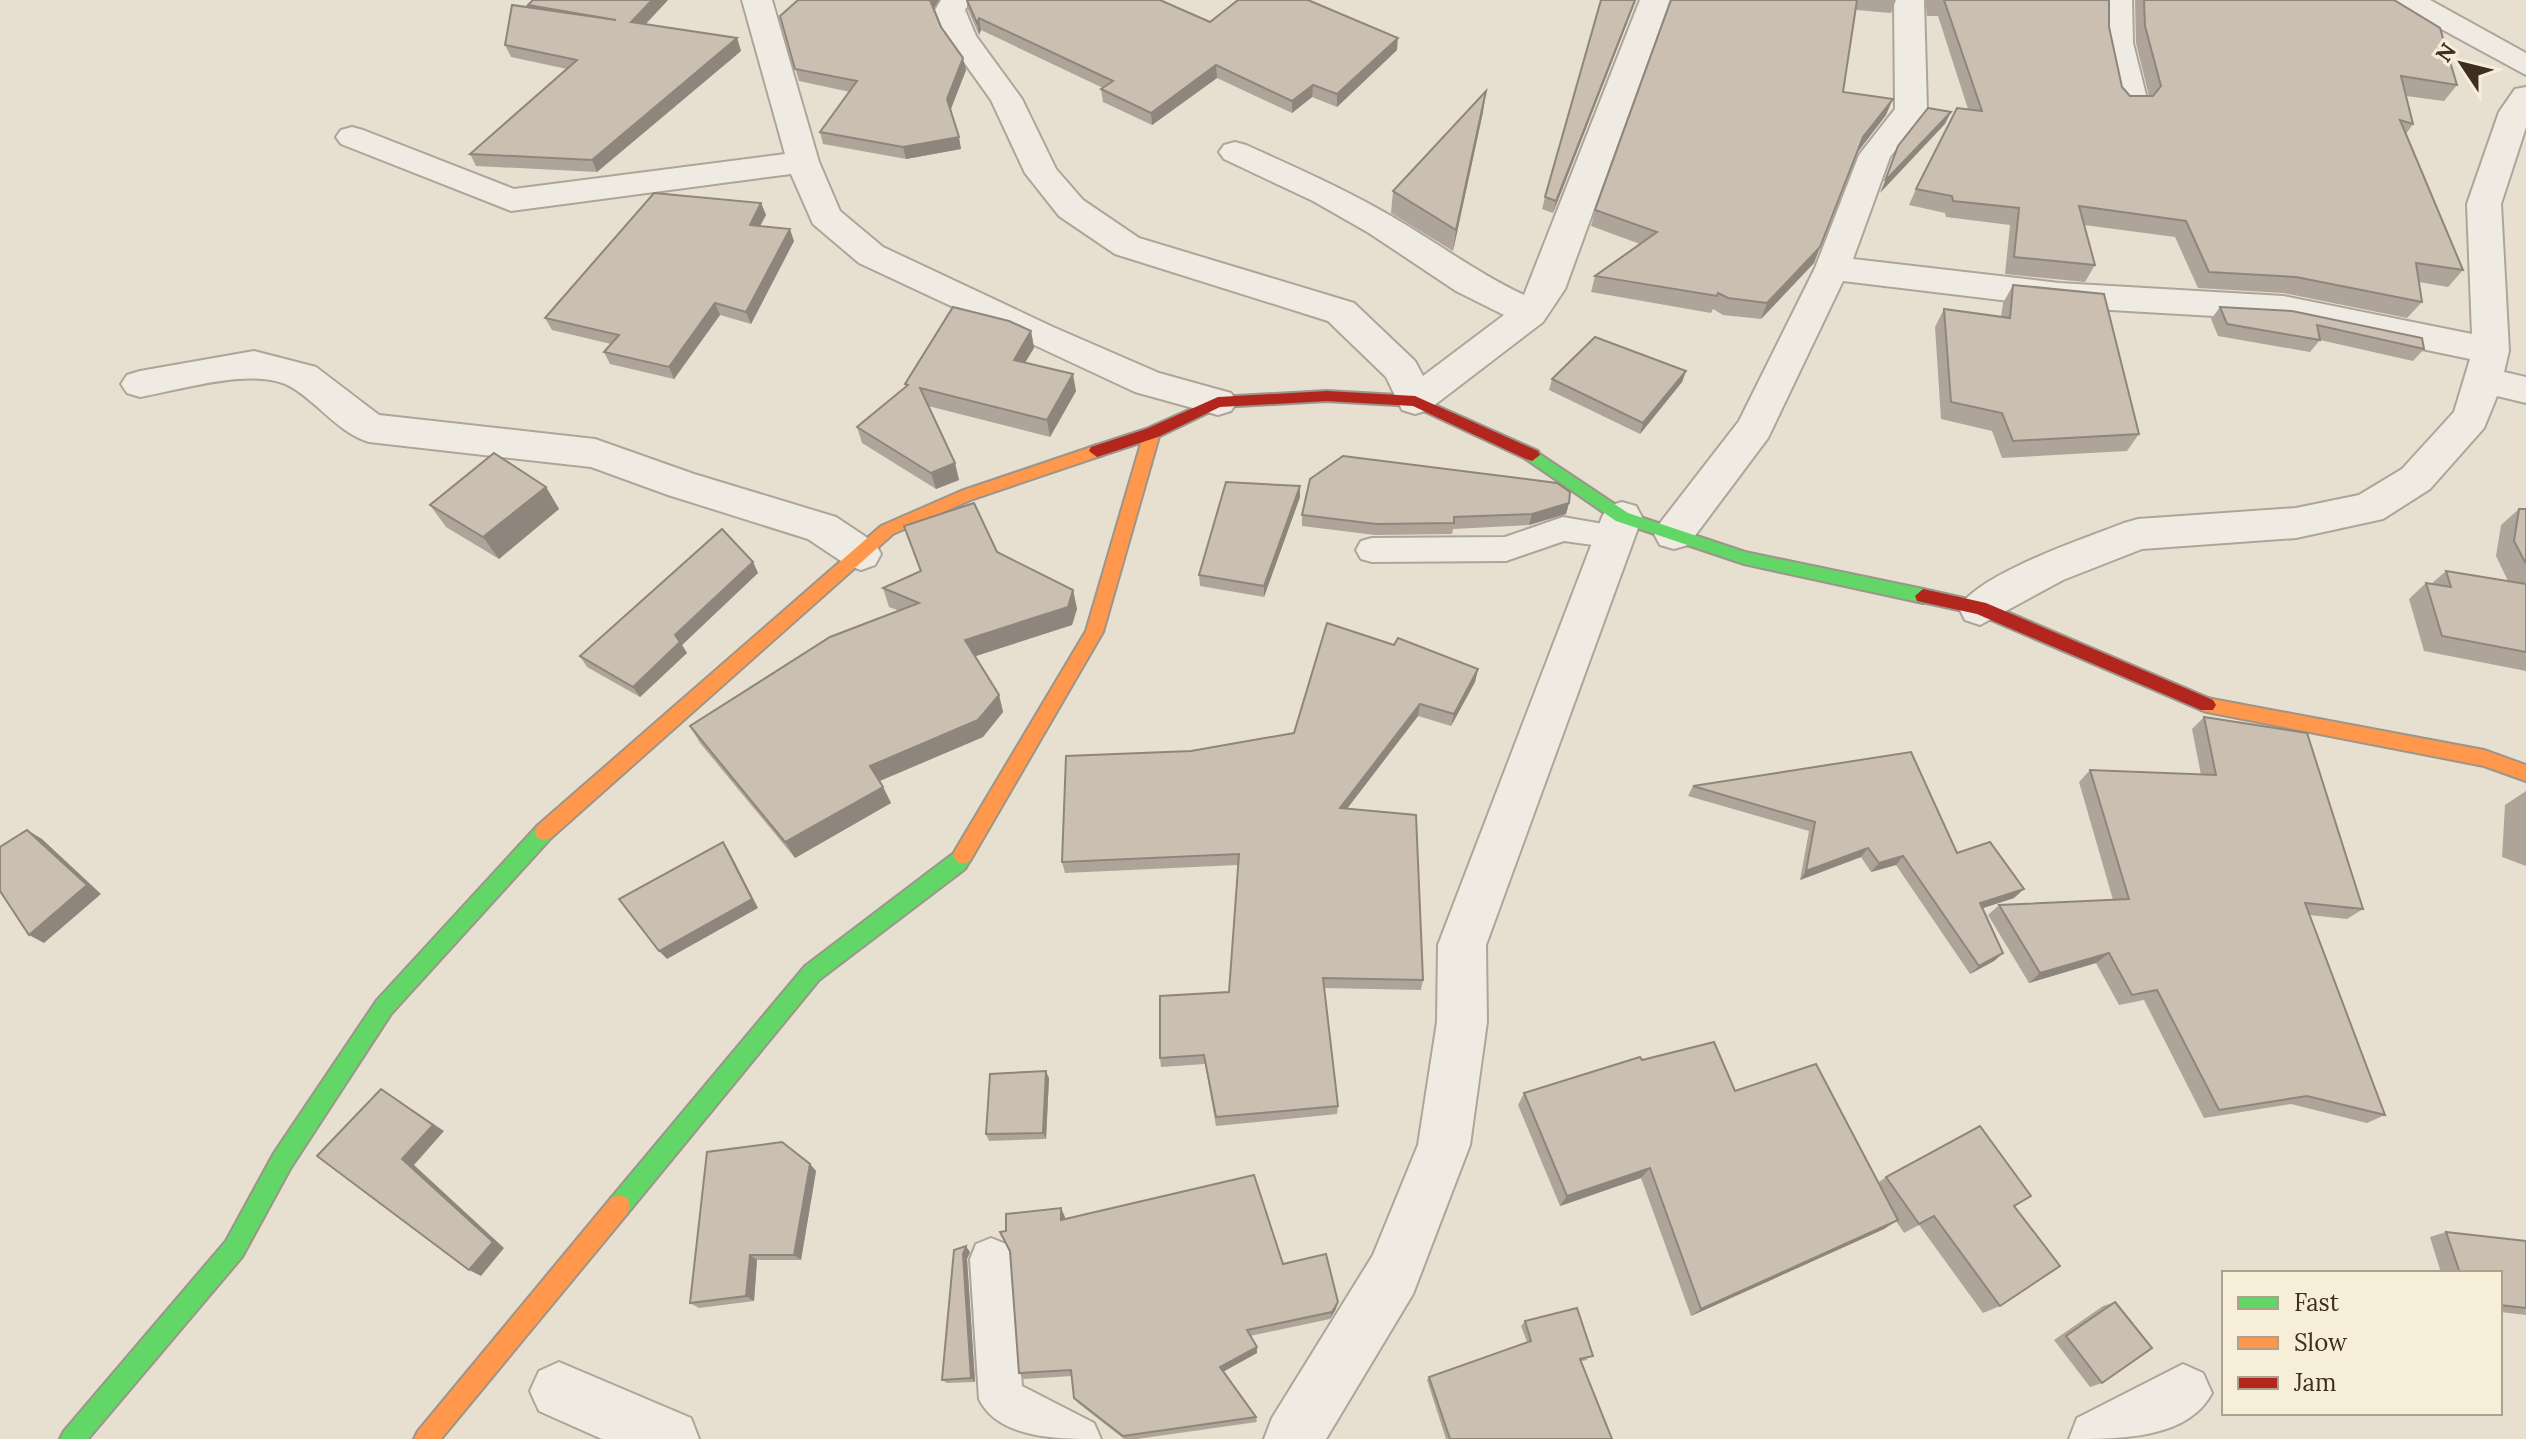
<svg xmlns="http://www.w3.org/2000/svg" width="2526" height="1439" viewBox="0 0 2526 1439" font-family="Lora,serif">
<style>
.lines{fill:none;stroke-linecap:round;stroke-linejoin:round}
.lane-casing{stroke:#ada599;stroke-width:4}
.street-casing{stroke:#ada599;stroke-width:4}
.fast-casing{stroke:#9c958a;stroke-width:4}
.slow-casing{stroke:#9c958a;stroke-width:4}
.jam-casing{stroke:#9c958a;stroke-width:4}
.lane{fill:#efebe3;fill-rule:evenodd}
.street{fill:#efebe3;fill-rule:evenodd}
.fast{fill:#63d668;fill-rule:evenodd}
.slow{fill:#ff974d;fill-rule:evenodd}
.jam{fill:#b3261e;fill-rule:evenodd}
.wall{fill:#afa499}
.shaded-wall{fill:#8e867d}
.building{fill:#cbbfb2;stroke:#8e867d;stroke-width:2}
</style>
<rect width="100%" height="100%" fill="#e7e0d1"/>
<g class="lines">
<g class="lane-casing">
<g id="lane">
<path d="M1563,517l63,11 5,8 -5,8 -11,4 -51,-7 -58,20 -134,1 -11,-3 -5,-9 5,-9 11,-3 133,-1z"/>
<path d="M991,1238l15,6 6,15 10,127 72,37 7,16c-42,0 -103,0 -122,-40l-9,-140 6,-15z"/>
</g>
</g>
<g class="street-casing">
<g id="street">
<path d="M742,0h30l47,162 21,49 43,36 170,80 106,46 72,20 6,9 -6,9 -13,4 -83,-23 -276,-129 -46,-39 -22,-50 -280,37 -170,-67 -5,-7 5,-7 11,-3 11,3 151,59 271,-35z"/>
<path d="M941,0h30l-6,10 11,26 46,63 34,70 27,31 56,38 215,65 61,58 8,15 81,-61 -48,-24 -87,-58 -56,-32 -89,-42 -5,-7 5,-7 11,-3 11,3c49,22 98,44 145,71 45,26 86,57 133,79l116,-295h30l-105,289 -22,33 -115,88 -13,4 -13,-4 -16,-33 -58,-56 -213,-67 -56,-38 -34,-43 -34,-73 -45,-63 -11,-27z"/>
<path d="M1894,0h30l3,110 -37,47 -37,102 206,24 224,13 189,38 -5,-130 32,-92 16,-23 11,-2v40l-25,77 8,147 -5,21 22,5v26l-29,-7 -13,32 -54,61 -47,30 -87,19 -154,11 -79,31 -83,45 -15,-5 -6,-12c18,-34 127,-70 165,-85l14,-4 158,-11 63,-13 43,-26 52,-57 16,-53 -187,-39 -224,-13 -216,-26 -75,157 -80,107 -14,4 -14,-4 -6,-11 6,-11 79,-102 76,-153 44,-113 36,-46z"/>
<path d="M2102,0h30l1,43 15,60 -5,7h-22l-5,-7 -13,-60z"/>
<path d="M2394,0h36l96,53v22l-127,-69z"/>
<path d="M254,351l62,16 63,48 216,24 99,35 142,43 39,26 6,11 -6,11 -14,5 -14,-5 -39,-26 -140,-44 -77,-28 -222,-25c-30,-9 -50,-38 -76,-54 -36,-23 -112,2 -153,9l-13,-4 -6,-9 6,-9 13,-4z"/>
<path d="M1622,502l14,4 6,11 -156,428 1,77 -17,123 -57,149 -87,145h-62l8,-21 101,-163 45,-110 19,-123 1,-77 164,-428 6,-11z"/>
<path d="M559,1362l132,56 8,21h-97l-63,-28 -9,-20 9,-20z"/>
<path d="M2183,1364l20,9 9,20c-24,46 -92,46 -143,46l8,-21z"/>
</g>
</g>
<g class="fast-casing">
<g id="fast">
<path d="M1532,449l96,64 117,39 178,37 8,7 -8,7 -179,-39 -128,-43 -90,-62 -2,-4 2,-4z"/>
<path d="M544,824l7,2 2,6 -2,6 -160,176 -101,155 -48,88 -154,182h-28l4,-8 162,-190 48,-88 103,-153 160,-174z"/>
<path d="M963,846l7,3 3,6 -8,14 -146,111 -192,234 -8,3 -8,-3 -3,-8 3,-8 194,-232z"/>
</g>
</g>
<g class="slow-casing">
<g id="slow">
<path d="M1152,427l8,6 -57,199 -133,229 -7,3 -7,-3 -3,-6 3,-6 130,-218 58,-198z"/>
<path d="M1097,445l8,6 -2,4 -130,44 -80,35 -342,304 -7,2 -7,-2 -2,-6 2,-6 344,-300 80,-35z"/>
<path d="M2207,698l277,52 42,15v16l-42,-15 -277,-54 -6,-2 -3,-5 3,-5z"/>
<path d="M619,1195l8,3 3,8 -3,8 -186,225h-27l4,-8 193,-233z"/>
</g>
</g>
<g class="jam-casing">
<g id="jam">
<path d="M1327,391l88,5 123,55 2,4 -8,6 -6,-2 -113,-53 -86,-5 -107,6 -62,30 -61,20 -8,-6 2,-4 55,-18 72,-32z"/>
<path d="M1923,589l63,14 227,97 3,5 -3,5h-12l-224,-96 -60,-13 -2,-5z"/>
</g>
</g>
<use href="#lane" class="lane"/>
<use href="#street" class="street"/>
<use href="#fast" class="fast"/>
<use href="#slow" class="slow"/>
<use href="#jam" class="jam"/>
</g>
<g class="wall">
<path d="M533,0h135l-23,25 92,13 4,13 -144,121 -121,-6 -6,-12 97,-85 -56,-12 -6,-12 23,-38v-2z"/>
<path d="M798,0h141l-5,9 7,18 25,43 -15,39 10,40 -55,10 -83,-15 -3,-12 30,-40 -51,-11 -19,-65z"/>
<path d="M966,0l244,22 187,28 -60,57 -25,-10 -20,16 -75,-35 -65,47 -49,-23 -2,-13 2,-1 -122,-58 -2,5 -11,-25z"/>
<path d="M1601,0h35l-83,213 -11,-4 3,-12z"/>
<path d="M1671,0h225l-5,13 -35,-3 -13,82 43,23 -29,38 -43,110 -53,56 -38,-4 -10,-6 -2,4 -120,-21 4,-16 45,-32 -49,-18 4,-16z"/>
<path d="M1925,0h184v27l13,60 8,9h19l-13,-53 -1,-43h259l63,85 -13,16 -38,-5 7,28 -7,10 57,136 -15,17 -29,-5 3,20 -15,16 -124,-25 -85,-5 -23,-51 -91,-12 11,40 -10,17 -80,-8 5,-49 -64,-8 -1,-4 -36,-8 7,-16 52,-80 -30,-93h-11z"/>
<path d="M1483,112l-30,139 -62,-38 2,-22z"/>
<path d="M761,203l5,12 -6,11 34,15 -43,83 -31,-9 -46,64 -64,-15 -6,-12 7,-8 -59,-14 -7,-12z"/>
<path d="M2013,285l126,149 -12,17 -125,7 -10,-27 -51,-12 -6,-92 9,-18 57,8 2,-14z"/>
<path d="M2220,307l72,4 132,38 -11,12 -93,-21 -10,12 -92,-16 -7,-17z"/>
<path d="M1031,331l3,17 -9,14 51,29 -26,46 -122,-31 27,57 4,17 -23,9 -74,-46 -5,-16 49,-39 -1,-4z"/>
<path d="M1686,371l-4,11 -42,52 -91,-44 3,-11z"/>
<path d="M546,487l13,22 -60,50 -53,-32 -16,-22z"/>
<path d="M1300,497l-36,100 -64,-11 -1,-11z"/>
<path d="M1569,503l-3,11 -37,11 -76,4 -1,5 -77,1 -73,-9v-11z"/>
<path d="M2519,509h7v162l-102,-20 -15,-52 17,-16 5,1 15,-13 62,10 -12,-25 5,-31z"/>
<path d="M904,526l93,26 76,38 4,19 -5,16 -97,31 24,39 4,17 -20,25 -103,44 11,22 -96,55 -95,-115 -10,-17 210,-115 -11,-4 -6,-19 37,-17z"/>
<path d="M753,562l5,11 -76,72 5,8 -47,44 -53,-30 -7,-11z"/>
<path d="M1394,645l84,24 -3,13 -24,44 -33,-10 -71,93 76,171 -2,10 -97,-2 14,118 -1,8 -121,12 -11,-62 -44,3 -1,-9 69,-66 9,-127 -173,8 -3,-11 129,-111 103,-18z"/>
<path d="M2204,717l159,192 -16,10 -38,-4 76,200 -18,8 -76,-19 -87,14 -60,-118 -25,5 -23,-42 -67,20 -41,-68 11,-10 114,-5 -34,-118 11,-12 111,5 -9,-46z"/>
<path d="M1693,786l264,67 57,45 -31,10 20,45 -9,8 -24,13 -74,-109 -25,7 -10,-15 -61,23 9,-49 -121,-35z"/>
<path d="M2526,791v75l-24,-9 3,-52z"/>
<path d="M1642,1060l93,31 144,91 7,-5 128,29 -14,100 -17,7 -64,-88 -15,8 -8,-12 -12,8 -193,87 -50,-138 -81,28 -42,-101 6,-12z"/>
<path d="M1049,1078l-3,61 -57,2 -3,-7z"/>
<path d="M810,1164l6,7 -15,89h-44l-3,41 -55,7 -9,-5z"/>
<path d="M1065,1217v2l218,45 53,45 -6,10 -80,17 7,11v6l-33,18 32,46 1,5 -120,17h-13l-46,-36 -4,-5 -2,-22 -48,3 -5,-6z"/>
<path d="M2446,1232l80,9v74l-26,-3v-39h-59l-11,-36z"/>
<path d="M954,1250l16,2 -3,7 8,123 -28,1 -5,-3z"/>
<path d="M2115,1302l-13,81 -12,4 -36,-47 49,-34z"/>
<path d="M1525,1321l63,39 -7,1 31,78h-166l-19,-59 2,-3 98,-35 -6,-16z"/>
</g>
<g class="shaded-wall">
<path d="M652,0h16l-33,35 -4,-13z"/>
<path d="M930,0h9l-7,11z"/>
<path d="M1635,0h1l-83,213 3,-12z"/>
<path d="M979,18l2,12 -2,5 -2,-12z"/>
<path d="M737,38l4,13 -144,121 -5,-12z"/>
<path d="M1398,38l-1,12 -60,57v-13z"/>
<path d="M963,58l3,12 -16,41 -3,-12z"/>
<path d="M1216,65l1,13 -65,47 -1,-12z"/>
<path d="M1313,85l-1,12 -20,16v-12z"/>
<path d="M1486,91l-3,21 -30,139 3,-21z"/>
<path d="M1893,99l-7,16 -30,39 7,-17z"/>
<path d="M1951,112l-6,12 -65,69 5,-12z"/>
<path d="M959,137l2,12 -55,10 -3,-12z"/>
<path d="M761,203l5,12 -12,22 -4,-12z"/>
<path d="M790,229l4,12 -43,83 -5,-12z"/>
<path d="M1820,247l-6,16 -53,56 6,-16z"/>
<path d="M715,303l5,12 -46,64 -5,-12z"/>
<path d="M1031,331l3,17 -17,28 -3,-16z"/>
<path d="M1686,371l-4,11 -42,52 3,-11z"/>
<path d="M1073,374l3,17 -26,46 -3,-17z"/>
<path d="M955,463l4,17 -23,9 -5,-16z"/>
<path d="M1300,486v11l-36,100v-11z"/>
<path d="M546,487l13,22 -60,50 -16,-22z"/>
<path d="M1569,503l-3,11 -37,11 3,-11z"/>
<path d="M753,562l5,11 -76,72 5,8 -47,44 -7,-10 42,-52z"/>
<path d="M1073,590l4,19 -5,16 -102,33 -5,-18z"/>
<path d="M1478,669l-3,13 -24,44 3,-12z"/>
<path d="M999,695l4,17 -20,25 -106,45 -7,-16z"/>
<path d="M1420,704l-2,12 -79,103 1,-11z"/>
<path d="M883,787l8,16 -96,55 -10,-16z"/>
<path d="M27,830l15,9 59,55 -57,49 -15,-8z"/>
<path d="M723,842l6,9 29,57 -91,51 -8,-8z"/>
<path d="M1868,848l-7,9 -61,23 6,-9z"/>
<path d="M1903,856l-7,9 -25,7 8,-9z"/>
<path d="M2024,889l-10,9 -43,14 9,-9z"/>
<path d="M2003,953l-9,8 -24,13 9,-8z"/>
<path d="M2109,953l-13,10 -67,20 11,-10z"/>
<path d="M1046,1071l3,7 -3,61 -3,-6z"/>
<path d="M381,1089l63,42 -30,34 90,83 -23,28 -12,-6 -67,-111z"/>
<path d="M810,1164l6,7 -15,89 -7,-5z"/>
<path d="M1650,1168l-9,10 -81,28 7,-10z"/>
<path d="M1061,1208l4,9v11l-4,-8z"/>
<path d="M1898,1220l-14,9 -193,87 10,-7z"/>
<path d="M966,1246l4,6 -3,7 8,123 -4,-4 -8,-124z"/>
<path d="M750,1255l7,5 -3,41 -8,-5z"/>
<path d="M1338,1302l-2,7 -6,10 2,-7z"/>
<path d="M1257,1347v6l-36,20 -1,-6z"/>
</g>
<g class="building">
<path d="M533,0h119l-21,22 106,16 -145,122 -122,-6 107,-94 -72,-15 7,-40 104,15 -88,-15z"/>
<path d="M798,0h132l11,27 22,31 -16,41 12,38 -56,10 -83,-15 37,-51 -62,-12 -15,-53z"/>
<path d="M967,0h193l50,22 28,-22h70l90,38 -61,56 -24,-9 -21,16 -76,-36 -65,48 -50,-24 12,-8 -134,-63 -2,5z"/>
<path d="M1601,0h34l-79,201 -11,-4z"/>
<path d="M1671,0h186l-14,92 50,7 -30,38 -43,110 -53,56 -39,-5 -10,-5 -1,3 -122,-20 62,-44 -62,-22z"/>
<path d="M1944,0h165v27l13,60 8,9h23l8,-10 -16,-60 -1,-26h250l46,28 17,57 -56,-9 12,48 -13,-4 63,150 -47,-7 6,39 -126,-25 -87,-5 -23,-51 -107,-15 16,59 -81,-8 5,-49 -66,-7 -1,-5 -36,-7 41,-81 25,3z"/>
<path d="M1486,91l-30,139 -63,-39z"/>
<path d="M1928,108l23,4 -66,69 13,-35z"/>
<path d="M654,193l107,10 -11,22 40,4 -44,83 -31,-9 -46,64 -65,-15 15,-17 -74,-17z"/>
<path d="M2013,285l91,9 35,140 -126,7 -11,-28 -51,-11 -7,-93 66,9z"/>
<path d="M953,307l56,14 22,10 -17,29 59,14 -26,46 -127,-32 35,75 -24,10 -74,-46 51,-42 -3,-1z"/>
<path d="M2220,307l72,4 130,27 2,11 -107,-24 3,15 -93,-16z"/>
<path d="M1595,337l91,34 -43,52 -91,-44z"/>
<path d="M494,453l52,34 -63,50 -53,-32z"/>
<path d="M1343,456l214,27 13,9 -1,11 -37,11 -78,3v6l-78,1 -74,-9 8,-36z"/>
<path d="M1226,482l74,4 -36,100 -65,-11z"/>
<path d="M974,503l23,49 76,38 -5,17 -103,33 34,55 -21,25 -108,46 13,21 -98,55 -95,-116 140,-89 89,-34 -36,-15 38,-17 -17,-45z"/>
<path d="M2519,509h7v55l-12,-23z"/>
<path d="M722,529l31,33 -78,73 5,7 -47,45 -53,-31z"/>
<path d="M2446,571l80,13v68l-84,-16 -16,-53 25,4z"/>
<path d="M1327,623l67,22 4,-7 80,31 -24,45 -34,-10 -80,104 76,7 7,165 -100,-2 15,128 -122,11 -12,-62 -44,3v-62l69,-4 10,-138 -177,8 4,-106 125,-5 103,-18z"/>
<path d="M2204,717l103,16 56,176 -58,-6 80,212 -78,-19 -88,14 -62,-120 -25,5 -23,-42 -69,20 -41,-68 130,-6 -39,-129 126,5z"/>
<path d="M1911,752l46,101 33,-11 34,47 -44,14 23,50 -24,13 -76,-110 -24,7 -11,-15 -62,23 9,-49 -122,-36z"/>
<path d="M27,830l60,55 -58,50 -29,-44v-44z"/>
<path d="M723,842l29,57 -93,52 -40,-52z"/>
<path d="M1714,1042l21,49 81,-27 82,156 -197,89 -51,-141 -83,28 -43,-103 116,-36 2,3z"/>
<path d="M1046,1071l-3,62 -57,1 4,-60z"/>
<path d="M381,1089l52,36 -31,34 91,83 -24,28 -152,-114z"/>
<path d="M1980,1126l51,70 -17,10 46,60 -60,40 -66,-90 -15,8 -33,-47z"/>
<path d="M782,1142l28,22 -16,91h-44l-4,41 -56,7 17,-151z"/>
<path d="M1254,1175l29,89 43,-10 12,48 -6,10 -85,18 10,17 -37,20 36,50 -133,19 -49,-38 -3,-28 -52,3 -9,-122 -10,-19 6,-1v-17l55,-6v12z"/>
<path d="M2446,1232l80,9v67l-26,-3v-32h-40z"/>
<path d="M966,1246l-3,8 8,124 -29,2 12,-130z"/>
<path d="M2115,1302l37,46 -50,35 -36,-47z"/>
<path d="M1577,1308l16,48 -13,3 32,80h-162l-21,-62 102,-36 -6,-20z"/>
</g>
<rect x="2222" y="1271" width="280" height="144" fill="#f7eed8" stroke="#ada18e" stroke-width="2"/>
<rect x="2238" y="1297" width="40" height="12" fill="#63d668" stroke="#ada18e" stroke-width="2"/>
<text x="2294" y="1311" font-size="24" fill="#3d2e20">Fast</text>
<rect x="2238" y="1337" width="40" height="12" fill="#ff974d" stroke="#ada18e" stroke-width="2"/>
<text x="2294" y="1351" font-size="24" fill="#3d2e20">Slow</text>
<rect x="2238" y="1377" width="40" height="12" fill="#b3261e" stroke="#ada18e" stroke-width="2"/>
<text x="2294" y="1391" font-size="24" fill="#3d2e20">Jam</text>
<g transform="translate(2462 64) rotate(305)" stroke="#f7eed8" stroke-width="6" paint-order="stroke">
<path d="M0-6L14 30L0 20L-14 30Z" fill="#3d2e20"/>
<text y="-12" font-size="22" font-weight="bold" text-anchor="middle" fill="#3d2e20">N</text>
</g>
</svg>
